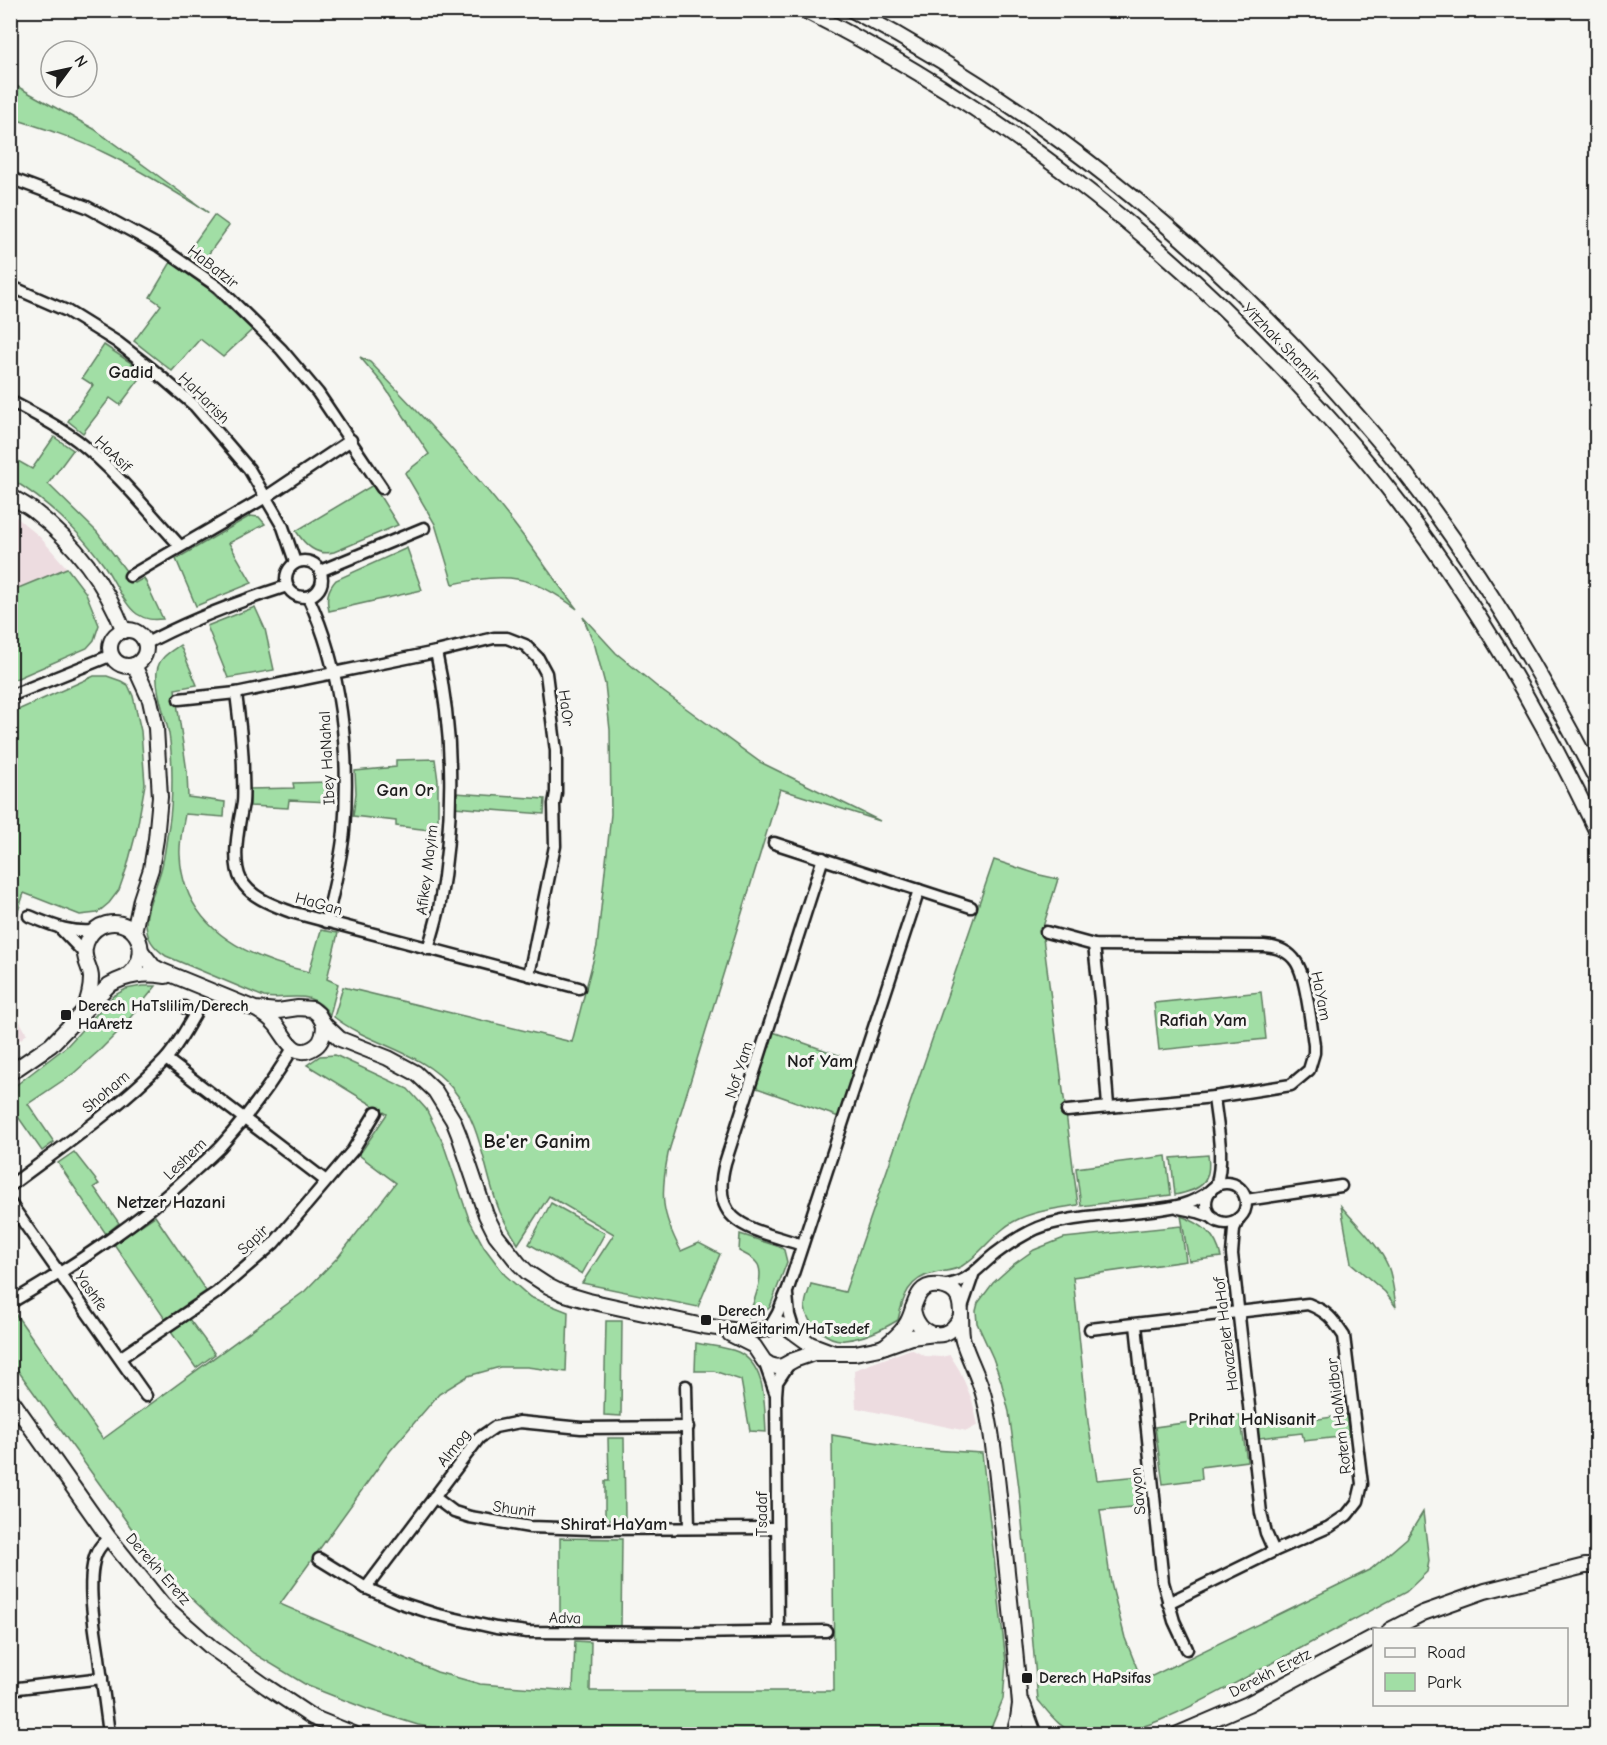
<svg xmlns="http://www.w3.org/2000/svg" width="1607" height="1745" viewBox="0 0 1607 1745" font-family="'Comic Neue',sans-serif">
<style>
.built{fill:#eddce0}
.green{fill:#a1dea5;stroke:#5e7d60;stroke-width:1.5}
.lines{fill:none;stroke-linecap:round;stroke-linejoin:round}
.street-casing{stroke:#1c1c1c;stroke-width:15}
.secondary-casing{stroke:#1c1c1c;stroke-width:18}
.street{stroke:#f6f6f2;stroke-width:10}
.secondary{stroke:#f6f6f2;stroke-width:14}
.poi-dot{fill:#1c1c1c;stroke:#f6f6f2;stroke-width:2}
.labels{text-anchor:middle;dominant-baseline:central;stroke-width:6;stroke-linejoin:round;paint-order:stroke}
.street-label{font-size:16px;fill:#1c1c1c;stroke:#f6f6f2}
.poi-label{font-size:16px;font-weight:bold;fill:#1c1c1c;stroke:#f6f6f2;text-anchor:start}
.neighbourhood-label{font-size:18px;font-weight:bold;fill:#1c1c1c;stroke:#f6f6f2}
.quarter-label{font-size:20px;font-weight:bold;fill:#1c1c1c;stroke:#f6f6f2}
</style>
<rect width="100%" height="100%" fill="#f6f6f2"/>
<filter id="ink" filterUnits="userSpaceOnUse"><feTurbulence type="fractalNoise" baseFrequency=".0167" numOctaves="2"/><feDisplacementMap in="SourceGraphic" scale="12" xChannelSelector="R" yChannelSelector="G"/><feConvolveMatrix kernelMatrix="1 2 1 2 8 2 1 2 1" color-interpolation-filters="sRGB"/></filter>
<g filter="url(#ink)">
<g class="built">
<path d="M10,512l29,24 28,32 -56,23z"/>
<path d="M10,932l6,3 -4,73 15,26 -16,13z"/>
<path d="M911,1349l14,7 16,1 9,-2 10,16 12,29 6,25 -11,6 -111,-23 -2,-38z"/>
</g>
<g class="green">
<path d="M11,83l83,46 115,84c-34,-21 -68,-43 -104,-60 -30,-15 -62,-25 -94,-35z"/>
<path d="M214,215l15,11 -27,37 -15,-10z"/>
<path d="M171,262l35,24 46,44 -29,27 -23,-18 -28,32 -38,-30 27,-36 -11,-8z"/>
<path d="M104,345l41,27 -25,33 -10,-7 -27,35 -15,-12 25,-36 -11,-7z"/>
<path d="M360,357l10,5c49,50 98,102 141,158 23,29 43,60 66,89 -46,-35 -69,-36 -124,-25l-18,-60 -30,-51 24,-19 -47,-71z"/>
<path d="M54,437l19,13 -25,34 49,48 38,51 9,-5 19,41c-10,1 -17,1 -26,-5 -13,-9 -24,-37 -34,-50 -24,-33 -57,-64 -92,-85v-22l21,12z"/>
<path d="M373,485l25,40 -64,27c-18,4 -29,-7 -38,-21z"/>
<path d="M250,516l9,1 6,7 -36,19 23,40 -56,23 -20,-47z"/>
<path d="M407,548l15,42 -93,21c-3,-12 -2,-21 7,-31z"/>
<path d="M67,568l19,25 13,32 -5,15 -7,8 -76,33v-90z"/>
<path d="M255,607l10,22 9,41 -46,8 -21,-52z"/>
<path d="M583,617l33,36 45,37 99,72 120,59 -100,-32 -112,365c-8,42 -7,59 13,97l18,-8 21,11 -22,53 -116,-24 32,-49 -65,-38 -31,48c-6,-10 -13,-21 -18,-32 -17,-42 -17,-86 -48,-124 -31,-38 -81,-42 -118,-71l9,-30 229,55 25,-96 14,-132 -1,-84 -5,-46 -10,-38z"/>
<path d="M180,645l17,40 -22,4 12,83 1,25 37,5 -1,15 -39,-3c-2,13 -6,27 -5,41 3,73 66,103 129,117l12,-42 17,3 -11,46 11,5 -8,31c-18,-28 -41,-14 -66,-18l-98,-41c-36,-23 -14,-54 -5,-86 4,-14 5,-30 8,-45 4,-25 4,-66 0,-91 -4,-20 -14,-43 -12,-63 2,-14 13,-19 23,-26z"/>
<path d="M94,676h13l14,5 7,4 5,11 8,35 4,53 -8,45 -10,38 -8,23 -10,13 -12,10 -17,2 -56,-22 -13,40v-220z"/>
<path d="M435,759l3,22v50l-42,-5v-5l-43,-5 3,-23 -1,-22 41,-4v-7z"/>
<path d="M329,782v20l-40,-2 -1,8 -38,-2v-17l44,-1 -1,-5z"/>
<path d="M455,793l90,6 -1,15 -90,-7z"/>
<path d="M994,860l46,15 18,4 -16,51 36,275c-24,4 -56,7 -75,24 -14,11 -26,28 -41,37 -8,5 -19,5 -27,7 -27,5 -32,24 -37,47 -16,10 -34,18 -53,20 -16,2 -39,-16 -40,-33 0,-8 4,-16 6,-23l34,8z"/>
<path d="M142,986h14l-36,44 -20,20 -26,23 -46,31 26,38 -12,9 -28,-40 -3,2v-24l56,-43 46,-50 13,-7z"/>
<path d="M1261,992l5,47 -107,11 -5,-47z"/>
<path d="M773,1032l85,30 -19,55 -85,-30z"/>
<path d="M335,1055l73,34 18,20 17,34 26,76 15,28 21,28 25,22 38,15 -2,60 -39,-5h-27l-32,9 -29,18 -49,57 -110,153 157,68 43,12 93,7 2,-50 16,1 -1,49h244l-2,-256 84,14 66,4 24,209 -3,37 -12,29 -7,6h-519l-47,-9 -51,-16 -59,-23 -55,-33 -44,-38 -36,-34 -41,-52 -121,-168 -1,-55 93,133 202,-148 34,-35 57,-73 -37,-28 28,-41 -80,-49 13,-9z"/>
<path d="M74,1152l25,32 -5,3 25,36 -13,11 -48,-71z"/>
<path d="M1208,1155c4,28 -7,35 -33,40l-4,-37z"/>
<path d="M1166,1156l5,39 -90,11 -5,-38z"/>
<path d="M551,1203l54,30 -23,41 -53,-30z"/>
<path d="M1341,1206c15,18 38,39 47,60 5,13 6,27 8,41l-11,-15 -34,-29z"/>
<path d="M155,1216l51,75 -41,28 -51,-75z"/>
<path d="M1181,1216c21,8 35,18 40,41l-32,4z"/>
<path d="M1181,1226l5,35 -113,16 15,145 9,58 43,-4 3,30 -43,4 11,73 14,55 17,43 229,-112 36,-31 16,-26 6,49 -2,11 -21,20c-46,25 -92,49 -137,73 -50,26 -132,79 -189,69 -19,-3 -31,-21 -42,-34l-19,-212 -10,-76 -8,-31 -8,-23 -16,-35 -1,-12 2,-8 15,-20 21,-19 20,-14 30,-12z"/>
<path d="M740,1234l40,13 4,3 3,12 -17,45 -6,6 -8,4 -8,1c4,-13 19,-45 8,-56 -4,-5 -12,-8 -17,-11z"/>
<path d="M189,1319l26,35 -19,14 -25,-36z"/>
<path d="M606,1321h16l-1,95 -17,-1z"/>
<path d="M696,1343c14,3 30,4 42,9 29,14 26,52 28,80l-16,-1 -9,-51 -27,-9h-19z"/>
<path d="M1304,1413l1,8 41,-6 3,21 -45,5 -2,-8 -43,5 -3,-19z"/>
<path d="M1240,1415l7,46 -46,6 1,12 -39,5 -8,-57z"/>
<path d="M608,1438h16l1,81h-20v-38h4z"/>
<path d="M560,1538l62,1 -1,89 -61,-1z"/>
</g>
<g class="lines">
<g class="street-casing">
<g id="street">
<path d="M10,178l77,29 72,39 59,41 63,62 37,44 64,95"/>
<path d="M10,286l57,25 50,31 35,27 43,37 54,63 34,58 12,35"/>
<path d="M10,401c23,12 47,24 68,40 38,30 70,70 102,105"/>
<circle cx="304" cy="579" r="18"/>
<path d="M320,571l104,-43"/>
<path d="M130,576l136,-79 85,-57"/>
<path d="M308,597c34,72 42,156 36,234 -3,31 -11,61 -18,91"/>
<path d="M145,644c46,-25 92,-42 142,-58"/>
<path d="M236,693c3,26 7,52 7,78 0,10 1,22 0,32 -4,21 -12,58 -2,77 10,18 32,25 50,32l288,76"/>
<path d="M10,696l102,-41"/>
<path d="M179,699l57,-6 200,-41 58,-14h13l18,7 13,13 8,15 10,78v42l-2,11 1,42 -26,129"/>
<path d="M774,843l197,64"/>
<path d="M29,916c23,9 39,17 64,15"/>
<path d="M61,929l23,24"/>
<path d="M1046,932l48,13 170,1c33,2 38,23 43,52 3,16 5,32 7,47v8l-5,17 -18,15 -77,12 -147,14"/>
<path d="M1094,945l6,55 8,106"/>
<path d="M428,949c4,-13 8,-27 11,-40 15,-84 16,-174 -3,-257"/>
<path d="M166,1059l160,122"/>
<path d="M1214,1097c3,28 11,61 2,89"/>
<circle cx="1226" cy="1203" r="20"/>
<path d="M10,1186c52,-39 110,-79 155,-126 12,-13 21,-31 30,-46l-11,-7"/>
<path d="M1246,1200l95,-14"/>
<path d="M10,1203l136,193"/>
<path d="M1179,1208l19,4 15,5"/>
<path d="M1239,1218l-5,11 -2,25 29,259 5,20 8,18"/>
<path d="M802,1245c-47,-16 -94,-18 -77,-82l98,-305"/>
<path d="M941,1286c29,-4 33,-15 54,-32 16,-12 32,-23 51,-29 31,-9 65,-10 96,-14 26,-3 48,-4 69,-21"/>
<path d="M787,1295l2,20 5,16"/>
<path d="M10,1303c65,-38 128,-79 183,-131 9,-8 18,-16 27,-25 27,-30 52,-64 73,-99"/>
<path d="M962,1307l11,-32"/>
<path d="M1136,1325l27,257 11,39 13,28"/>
<path d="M770,1327l8,-14 10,-24 131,-399"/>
<path d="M1090,1329l218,-25c20,8 24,14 36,32l18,148 -4,17 -11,14 -18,12 -55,24 -106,52"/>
<path d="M120,1358l96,-65 58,-50 79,-93 23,-38"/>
<path d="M764,1361l11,31"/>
<path d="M686,1386l3,142"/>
<path d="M434,1497l20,15 16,5 60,10 62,2 185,-1"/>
<path d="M109,1538c-5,4 -9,8 -12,14 -12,26 -2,77 2,105 3,26 7,52 10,77"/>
<path d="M319,1559l47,29 32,14 37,12 61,14 31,4 163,1 136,-2"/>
<path d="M366,1588l113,-150 16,-11 25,-5 61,6 107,-1"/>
<path d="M778,1631l-2,-236 1,-13 12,-18"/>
<path d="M10,1689l92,-11"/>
</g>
</g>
<g class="secondary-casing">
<g id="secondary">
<path d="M804,10c188,94 357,225 499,380 29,31 58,63 84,97 83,105 151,222 209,343"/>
<path d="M852,10c176,93 333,218 468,364 29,32 59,65 85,99 74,95 136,199 191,306"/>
<path d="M10,496c8,5 17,9 24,15 41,32 71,71 90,120"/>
<circle cx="128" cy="648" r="18"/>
<path d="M134,932l7,-33 10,-30 5,-30 4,-42 -4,-69 -6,-28 -16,-35"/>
<path d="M142,952l11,14 7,4 95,39 23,2 20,-3 14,1 6,5 6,10 16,15 48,19 28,15 19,18 18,29 6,15 27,80 10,20 23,29 9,9 20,13 14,7 27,8 114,25 44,6 20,-3 9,-4h6l6,3 22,16 24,9"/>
<path d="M84,1010c4,-10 7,-21 7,-32 0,-7 -3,-11 -5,-18 -5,-15 5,-32 20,-36 31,-8 49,32 20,53"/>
<path d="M257,1010c7,4 14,9 19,15 10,12 18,37 40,21 7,-5 8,-14 8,-22"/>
<path d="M10,1073l41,-28 58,-60c19,-11 36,-12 57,-9"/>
<path d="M913,1308c3,30 36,37 48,8"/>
<path d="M730,1334l24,12 10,15 6,4 7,2 6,-1 11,-6 20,-7h41l25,-5 31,-11 24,-3"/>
<path d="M885,1346c8,-7 17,-13 22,-23 9,-15 7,-40 32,-37 32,3 18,36 24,55 6,19 16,36 21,56 10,41 13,84 18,126 6,60 13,121 18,181l-2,15 -4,15"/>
<path d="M10,1398l99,140 53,66 50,44 55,39 45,30 42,17"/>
<path d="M1390,1630l33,-17 62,-22 100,-25h11"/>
<path d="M1023,1704l11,30"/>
<path d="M1178,1734l70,-30 126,-67"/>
</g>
</g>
<use href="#street" class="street"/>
<use href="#secondary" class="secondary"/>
</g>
</g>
<g class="poi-dot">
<rect x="60" y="1009" width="12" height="12" rx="3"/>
<rect x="700" y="1314" width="12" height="12" rx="3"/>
<rect x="1021" y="1672" width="12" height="12" rx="3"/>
</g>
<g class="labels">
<g class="street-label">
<text transform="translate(213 267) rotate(38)">HaBatzir</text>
<text transform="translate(1281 343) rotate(46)">Yitzhak Shamir</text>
<text transform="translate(204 398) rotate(45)">HaHarish</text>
<text transform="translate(113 454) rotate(44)">HaAsif</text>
<text transform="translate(566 708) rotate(83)">HaOr</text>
<text transform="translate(327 758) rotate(-93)">Ibey HaNahal</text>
<text transform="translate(427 870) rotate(-83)">Afikey Mayim</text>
<text transform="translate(319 904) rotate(16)">HaGan</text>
<text transform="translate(1321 996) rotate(79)">HaYam</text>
<text transform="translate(739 1070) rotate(-72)">Nof Yam</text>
<text transform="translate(106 1092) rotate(-40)">Shoham</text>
<text transform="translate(185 1159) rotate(-44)">Leshem</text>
<text transform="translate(253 1240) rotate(-43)">Sapir</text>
<text transform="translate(91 1291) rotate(55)">Yashfe</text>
<text transform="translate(1226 1334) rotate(-97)">Havazelet HaHof</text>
<text transform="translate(1339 1416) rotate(-97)">Rotem HaMidbar</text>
<text transform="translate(454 1448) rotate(-51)">Almog</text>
<text transform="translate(1138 1491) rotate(-96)">Savyon</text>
<text transform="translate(514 1509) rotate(7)">Shunit</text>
<text transform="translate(762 1514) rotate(-90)">Tsadaf</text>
<text transform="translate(158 1569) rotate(49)">Derekh Eretz</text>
<text transform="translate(565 1618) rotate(1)">Adva</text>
<text transform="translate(1270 1673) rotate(-27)">Derekh Eretz</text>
</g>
<g class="poi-label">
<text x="78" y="1006">Derech HaTslilim/Derech<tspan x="78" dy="18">HaAretz</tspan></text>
<text x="718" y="1311">Derech<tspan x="718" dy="18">HaMeitarim/HaTsedef</tspan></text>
<text x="1039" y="1678">Derech HaPsifas</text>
</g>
<g class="neighbourhood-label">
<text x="131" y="372">Gadid</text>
<text x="405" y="790">Gan Or</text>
<text x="1203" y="1020">Rafiah Yam</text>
<text x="820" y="1061">Nof Yam</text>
<text x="171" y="1202">Netzer Hazani</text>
<text x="1252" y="1419">Prihat HaNisanit</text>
<text x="614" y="1524">Shirat HaYam</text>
</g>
<g class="quarter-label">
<text x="537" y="1141">Be'er Ganim</text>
</g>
</g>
<rect width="1607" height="1745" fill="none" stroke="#f6f6f2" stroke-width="36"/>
<rect x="18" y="18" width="1571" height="1709" fill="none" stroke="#1c1c1c" stroke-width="2" filter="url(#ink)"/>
<rect x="1373" y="1628" width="195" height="78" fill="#f6f6f2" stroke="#9f9f9c" stroke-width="1.5"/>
<rect x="1385" y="1648" width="30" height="9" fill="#f6f6f2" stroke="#9f9f9c" stroke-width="1.5"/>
<text x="1427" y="1658" font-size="18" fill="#1c1c1c">Road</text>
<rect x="1385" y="1673" width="30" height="18" fill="#a1dea5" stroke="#9f9f9c" stroke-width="1.5"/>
<text x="1427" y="1688" font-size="18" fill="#1c1c1c">Park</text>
<g transform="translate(69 69) rotate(57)"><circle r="28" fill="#f6f6f2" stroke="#9f9f9c" stroke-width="1.5"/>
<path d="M0-4.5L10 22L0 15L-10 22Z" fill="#1c1c1c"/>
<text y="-9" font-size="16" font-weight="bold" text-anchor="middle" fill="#1c1c1c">N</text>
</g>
</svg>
